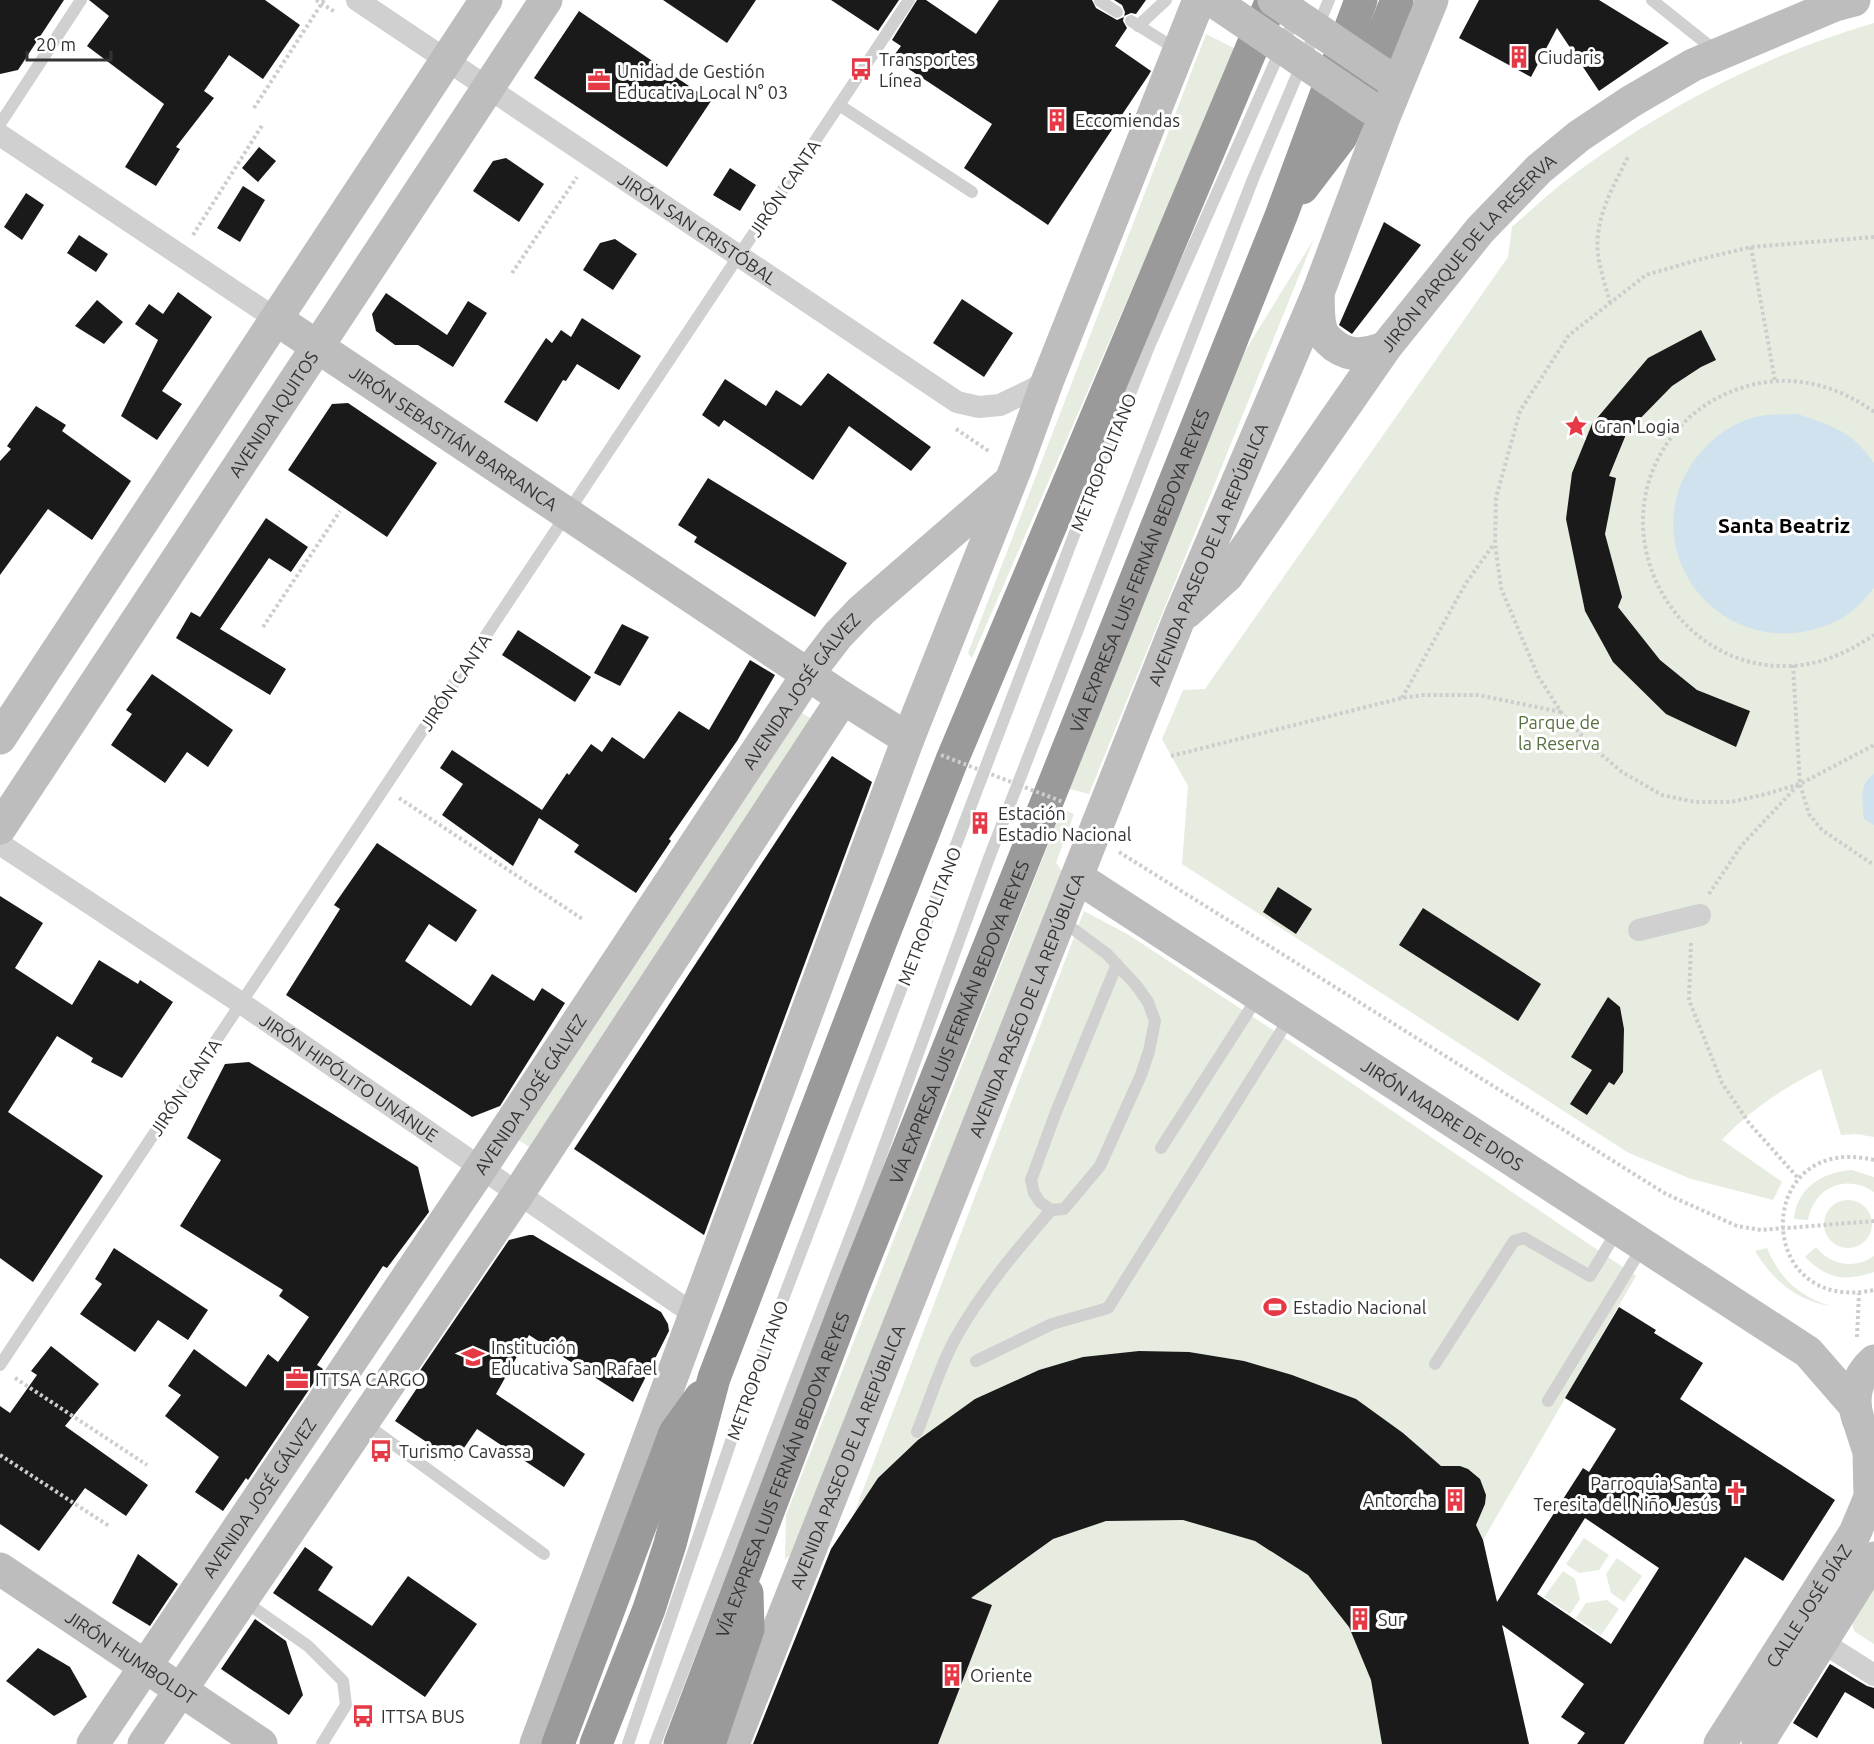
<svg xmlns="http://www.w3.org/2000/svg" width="1874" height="1744" viewBox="0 0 1874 1744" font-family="Ubuntu,sans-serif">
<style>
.green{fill:#e6ecdf}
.water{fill:#cfe2ee}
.building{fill:#1a1a1a;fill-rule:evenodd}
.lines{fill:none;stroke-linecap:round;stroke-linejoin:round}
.path{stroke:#cdcdcd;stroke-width:4;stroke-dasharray:3 3;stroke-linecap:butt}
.lane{stroke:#d0d0d0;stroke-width:12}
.street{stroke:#d0d0d0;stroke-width:22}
.secondary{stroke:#bdbdbd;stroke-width:33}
.highway{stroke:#9a9a9a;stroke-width:33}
.path-bridge{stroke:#cdcdcd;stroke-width:4;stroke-dasharray:3 3;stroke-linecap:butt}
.secondary-bridge{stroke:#bdbdbd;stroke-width:33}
.labels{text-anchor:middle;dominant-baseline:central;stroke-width:6;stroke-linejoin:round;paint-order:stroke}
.poi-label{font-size:18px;fill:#333;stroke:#fff;text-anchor:start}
.street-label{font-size:18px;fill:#333;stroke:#fff}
.park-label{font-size:18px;fill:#56703f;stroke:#fff}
.quarter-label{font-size:21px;font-weight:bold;fill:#000;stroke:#fff}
</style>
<rect width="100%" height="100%" fill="#fff"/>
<g class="green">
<path d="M1874,23v1114l-18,-3 -15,1 -20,-66c-37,19 -70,40 -99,71l60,42 -9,18 -82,-21 -64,-27 -445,-288 6,-78 -26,-47 21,-49 22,-1 303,-432 4,-30c17,-15 34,-31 52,-45 93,-71 197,-126 310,-159z"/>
<path d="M1206,34l30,15 -264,609 -4,-5z"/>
<path d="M1314,239l-225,555 -23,-6 165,-414z"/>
<path d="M800,712l14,8 -285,427 -13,-9z"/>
<path d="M1062,809l12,5 -18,49 9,12 -266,674 -14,10 1,-44z"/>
<path d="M1084,911l45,24 150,99 357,242 -153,264 46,204h-763z"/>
<path d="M1852,1170l22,7v15c-28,-19 -60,-5 -66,28l-14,-1c3,-32 29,-47 58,-49z"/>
<circle cx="1848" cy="1224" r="24"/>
<path d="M1816,1247c15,19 39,22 58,9v16c-29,10 -47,7 -69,-15z"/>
<path d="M1767,1248c13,31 32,48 63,58 -34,-5 -58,-27 -75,-55z"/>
<path d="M1584,1538l25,17 -10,15 -20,3 -13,-9z"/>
<path d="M1617,1558l25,18 -18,26 -13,-9 -5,-19z"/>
<path d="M1563,1571l12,8 5,20 -10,15 -26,-17z"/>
<path d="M1874,1588v56l-20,-13 -2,-9z"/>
<path d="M1607,1600l12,9 -18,26 -25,-17 10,-15z"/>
</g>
<g class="water">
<path d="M1797,414c35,11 56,18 77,49v125c-7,8 -14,17 -22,23 -13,11 -33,18 -50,21 -101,15 -169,-100 -102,-179 15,-18 37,-33 61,-37 11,-2 24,-1 36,-2z"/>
<path d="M1874,774v51l-10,-6c-1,-17 -6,-35 10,-45z"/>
</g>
<g class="building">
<path d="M0,0h64l-46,70 -18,4z"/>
<path d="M89,0h176l35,25 -37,54 -34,-24 -25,36 10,7 -38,49 4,2 -24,37 -31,-19 39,-63 -77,-58 22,-30z"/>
<path d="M663,0h93l-29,43z"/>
<path d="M831,0h68l-21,31z"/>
<path d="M917,0h9l50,34 23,-34h93l4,8 21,12 7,-3 1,-5 -3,-7 -8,-5h32l-10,14 -5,-1 -7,3 -1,5 4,7 -12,18 36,25 -3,5 -100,149 -84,-57 28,-44 -100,-66 9,-12 -9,-6z"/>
<path d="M1479,0h120l70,43 -70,48 -42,-63 -26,49 -72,-39z"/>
<path d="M579,11l132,90 -44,66 -133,-89z"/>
<path d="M259,147l17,14 -18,21 -16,-14z"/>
<path d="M506,158l38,26 -25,38 -46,-31 20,-30z"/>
<path d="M730,168l26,17 -16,26 -27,-16z"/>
<path d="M243,186l22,14 -25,42 -23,-14z"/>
<path d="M26,193l18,12 -22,35 -18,-13z"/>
<path d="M1384,222l37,23 -69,89 -13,-9z"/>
<path d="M79,235l29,19 -12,18 -29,-19z"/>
<path d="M615,239l22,15 -24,36 -30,-20 17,-27z"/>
<path d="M178,292l34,25 -50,74 20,13 -25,36 -36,-24 37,-76 -23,-16 14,-20 14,10z"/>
<path d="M386,293l61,42 21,-34 19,12 -34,54 -35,-22h-23l-19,-14 -4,-17z"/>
<path d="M962,299l51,34 -29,44 -51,-34z"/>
<path d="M97,300l26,22 -19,22 -29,-18z"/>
<path d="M582,318l59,38 -22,34 -42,-26 -11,17 -3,-1 -26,42 -33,-20 42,-64 6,5 9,-13 10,7z"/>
<path d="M1701,330l15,30 -15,7 -29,19 -45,46 -18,44 7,2 -11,56 17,63 -4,10 42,53 37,30 53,21 -14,36 -70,-33 -53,-52 -28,-51 -19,-92 6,-46 20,-49 56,-66z"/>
<path d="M828,373l103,74 -20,24 -62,-45 -36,54 -89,-60 -5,7 -17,-12 23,-36 41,27 10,-16 25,16z"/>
<path d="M348,403l89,60 -50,74 -99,-67 44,-66z"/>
<path d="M36,406l30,19 -4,6 69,50 -39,59 -44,-31 -48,66v-114l11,-12 -4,-3z"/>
<path d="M708,478l139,85 -32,54 -121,-75 3,-5 -19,-12z"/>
<path d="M266,518l42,29 -17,25 -22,-14 -49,71 66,40 -16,26 -94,-57 15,-26 9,5z"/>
<path d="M622,624l27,13 -29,49 -26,-13z"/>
<path d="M518,630l73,47 -16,25 -73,-47z"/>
<path d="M750,660l25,15 -38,66 -68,98 2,2 -35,52 -62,-41 5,-7 -40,-27 -26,48 -71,-51 21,-31 -23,-16 12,-18 90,60 25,-37 2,2 22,-31 11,8 10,-15 32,22 35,-48 30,19z"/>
<path d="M152,674l81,56 -25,37 -21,-15 -22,31 -54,-38 21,-31 -6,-4z"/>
<path d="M832,756l40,26 -168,453 -130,-86z"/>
<path d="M377,843l100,67 -21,32 -27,-18 -24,37 66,45 21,-32 42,27 8,-13 23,15 -65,103 -28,11 -186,-122 54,-86 -6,-4z"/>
<path d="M1278,887l34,22 -16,25 -33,-22z"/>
<path d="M0,896l43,27 -28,45 57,37 27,-45 39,24 2,-4 33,22 -51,76 -31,-16 2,-4 -36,-22 -49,76 95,64 -70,106 -33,-24z"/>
<path d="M1423,908l118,76 -23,37 -119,-76z"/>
<path d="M1608,997l12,10 4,22 -1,43 -9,13 -5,-3 -22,33 -17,-11 22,-34 -21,-13z"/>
<path d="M249,1062l169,105 11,45 -42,56 -4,-2 -66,99 6,4 -75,111 -2,-2 -23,33 -28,-19 24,-35 -54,-41 16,-21 -13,-9 26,-37 52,38 22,-33 10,8 31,-45 -30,-21 4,-6 -103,-64 41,-66 -34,-22 38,-74z"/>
<path d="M529,1235h4l128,77 7,12 1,7 -36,71 -104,-67 -33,59 89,60 -21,33 -87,-58 -22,32 -60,-40 30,-45 -6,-4 90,-132z"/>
<path d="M114,1248l94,62 -20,30 -30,-20 -23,32 -55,-38 22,-30 -7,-5z"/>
<path d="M1619,1307l37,23 -2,3 49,30 -23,36 155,101 -52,81 -38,-24 -121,187h-47l8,-11 -24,-16 23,-33 -82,-59 27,119h-147l-11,-64 -22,-53 -41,-52 -53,-34 -72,-21 -77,1 -53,18 -82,59 21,7 -54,139h-185l78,-195 47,-71 40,-38 57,-41 64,-29 44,-13 56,-6 50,1 55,9 48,14 64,24 47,34 38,33h19l8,3 12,10 6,16 -1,9 -9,21 7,15 14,62 86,-134 6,4 27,-43 -51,-31zM1585,1518l74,50 -48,76 -74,-50z"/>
<path d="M51,1346l48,38 -34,42 83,59 -22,31 -41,-28 -46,63 -39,-27v-118l10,7 27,-38 -6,-4z"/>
<path d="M305,1547l28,20 -15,23 54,36 36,-50 69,48 -52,73 -152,-104z"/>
<path d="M138,1554l40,30 -28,42 -38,-23z"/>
<path d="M255,1619l31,22 17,54 -14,20 -68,-46z"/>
<path d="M38,1648l32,19 17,30 -33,19 -48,-35z"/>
<path d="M1830,1664l37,22 7,2v21l-29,-17 -28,46 -24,-15z"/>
</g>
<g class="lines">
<g class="path">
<path d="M316,0l19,12"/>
<path d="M254,108l70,-108"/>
<path d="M193,235l70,-111"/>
<path d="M1874,237l-123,10 -50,12 -55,16 -77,60 -49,76 -24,87 -1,46 6,44 37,88 23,36 28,32 33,28 40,23 33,7h36l35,-8 34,-10 74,-39"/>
<path d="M1751,247l24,134"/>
<path d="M512,273l65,-96"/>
<path d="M1610,303c-4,-16 -10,-33 -12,-49 -4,-35 15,-67 30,-97"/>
<path d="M1874,412c-38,-28 -87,-40 -133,-24 -36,12 -63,34 -81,67 -51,93 19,212 125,211 34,0 62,-13 89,-31"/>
<path d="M956,429l34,23"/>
<path d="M263,627l77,-116"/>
<path d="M1793,665l7,119 9,30 13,16 52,35"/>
<path d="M1402,698l64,-115 28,-39"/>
<path d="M1171,756l231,-58 22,-3h54l83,17"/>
<path d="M399,798l185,122"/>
<path d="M1119,852l547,342 71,32 24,4 113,-9"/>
<path d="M1709,894l32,-48 58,-62"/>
<path d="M1691,943l-2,57 33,83 27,40 50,56"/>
<path d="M1874,1160c-121,-29 -122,156 0,130"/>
<path d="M1857,1337l2,-44"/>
<path d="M15,1378l132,87"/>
<path d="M0,1455l109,71"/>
</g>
<g class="lane">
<path d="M1652,0l65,52"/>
<path d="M1100,1l17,11"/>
<path d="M1131,21l45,28"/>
<path d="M1138,26l28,-26"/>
<path d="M839,105l133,87"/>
<path d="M0,124l81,-124"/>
<path d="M1061,920l46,34 29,31 12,17 7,19 -6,30 -8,24 -41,91 -36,43 -13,1 -11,-8 -6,-9 -3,-13 25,-68 61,-148"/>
<path d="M1161,1148l98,-153"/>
<path d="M976,1361l76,-37 56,-16 182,-291"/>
<path d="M1435,1364l79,-123 10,-3 66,38 27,-45"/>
<path d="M0,1365l909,-1365"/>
<path d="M1548,1401l95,-155"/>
<path d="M363,1422l181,132"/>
<path d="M917,1432c12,-29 23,-66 38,-93 26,-47 61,-88 96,-129"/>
<path d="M244,1601l64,45 35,35 3,24 -24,39"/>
<path d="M628,1744l120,-353 339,-890 63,-157 146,-329"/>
<path d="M655,1744l214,-556 120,-330 264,-679 76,-179"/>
</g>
<g class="street">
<path id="s1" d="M357,0l600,402 22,5 21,-2 47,-23"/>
<path d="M0,135l276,184"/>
<path id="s2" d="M0,844l241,159 454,312"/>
<path d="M1639,930l61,-15"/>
<path d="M1822,1642l52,33"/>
</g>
<g class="secondary">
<path d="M1318,293c1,12 -1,27 4,39 2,5 8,10 13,14 17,12 31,8 50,2"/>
<path id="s3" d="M276,319l567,379 65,41"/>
<path id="s4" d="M1187,612l40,-36 158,-228 95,-118 59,-61 40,-33 51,-34 63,-37 142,-60 19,-5"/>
<path d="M0,738l486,-738"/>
<path id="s5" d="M0,828l546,-828"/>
<path id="s6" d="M1077,877l731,475 47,54"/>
<path d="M1858,1419c-7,-22 -1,-43 16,-58"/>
<path id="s7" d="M0,1569l261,175"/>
<path id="s8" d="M93,1744l388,-576 327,-494 30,-39 24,-25 144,-125"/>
<path d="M144,1744l374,-550 325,-496"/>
<path d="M536,1744l372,-1005 107,-269 32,-88 152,-382"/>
<path id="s9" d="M733,1744l446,-1125 139,-326 66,-176 48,-117"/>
<path id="s10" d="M1720,1744l135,-211 15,-36 -1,-45 -9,-28"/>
<path d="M1758,1744l116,-186"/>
</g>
<g class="highway">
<path d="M1302,188l39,-51 56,-137"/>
<path d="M558,1744l117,-311 26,-36"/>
<path d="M596,1744l53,-135 21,-65 44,-166 168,-440 70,-178 317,-753"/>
<path id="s11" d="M680,1744l173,-457 428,-1071 80,-216"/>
<path d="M709,1744l39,-115 -1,-36"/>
</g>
<path class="path-bridge" d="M941,755l122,47"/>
<g class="secondary-bridge">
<path d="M1212,0l159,108"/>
<path d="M1274,0l112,76"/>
</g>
</g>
<defs>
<g id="building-bare" transform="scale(1.8)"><path d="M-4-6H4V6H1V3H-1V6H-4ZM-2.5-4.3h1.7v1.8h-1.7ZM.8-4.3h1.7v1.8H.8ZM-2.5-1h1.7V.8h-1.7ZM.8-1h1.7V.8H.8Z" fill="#e63946" stroke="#fff" stroke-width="2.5" paint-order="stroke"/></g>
<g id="bus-bare" transform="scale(1.8)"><path d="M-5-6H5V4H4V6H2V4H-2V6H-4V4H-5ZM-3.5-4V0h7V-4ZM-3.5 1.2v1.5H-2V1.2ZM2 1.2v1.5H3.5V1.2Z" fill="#e63946" stroke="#fff" stroke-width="2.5" paint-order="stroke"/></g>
<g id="office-bare" transform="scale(1.8)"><path d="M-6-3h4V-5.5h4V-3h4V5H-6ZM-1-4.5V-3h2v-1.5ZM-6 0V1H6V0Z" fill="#e63946" stroke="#fff" stroke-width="2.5" paint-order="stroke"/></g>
<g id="sight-bare" transform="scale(1.8)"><path d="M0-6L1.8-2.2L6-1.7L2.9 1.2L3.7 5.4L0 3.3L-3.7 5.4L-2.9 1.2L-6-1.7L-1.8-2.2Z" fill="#e63946" stroke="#fff" stroke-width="2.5" paint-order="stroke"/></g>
<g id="stadium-bare" transform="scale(1.8)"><path d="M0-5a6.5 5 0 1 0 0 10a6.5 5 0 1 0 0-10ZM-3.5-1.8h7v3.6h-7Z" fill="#e63946" stroke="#fff" stroke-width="2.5" paint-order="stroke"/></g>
<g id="school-bare" transform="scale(1.8)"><path d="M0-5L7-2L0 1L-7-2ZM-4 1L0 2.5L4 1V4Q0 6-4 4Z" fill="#e63946" stroke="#fff" stroke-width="2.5" paint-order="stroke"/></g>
<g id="church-bare" transform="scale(1.8)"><path d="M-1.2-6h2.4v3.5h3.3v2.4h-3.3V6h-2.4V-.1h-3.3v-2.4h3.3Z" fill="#e63946" stroke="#fff" stroke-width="2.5" paint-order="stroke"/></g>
</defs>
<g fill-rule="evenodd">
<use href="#building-bare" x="1519" y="57"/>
<use href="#bus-bare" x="861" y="69"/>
<use href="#office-bare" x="599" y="81"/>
<use href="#building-bare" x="1057" y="120"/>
<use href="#sight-bare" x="1576" y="426"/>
<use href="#building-bare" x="980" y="823"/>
<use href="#stadium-bare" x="1275" y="1307"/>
<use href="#school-bare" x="473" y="1357"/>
<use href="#office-bare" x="297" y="1379"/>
<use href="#bus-bare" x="381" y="1451"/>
<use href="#church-bare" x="1736" y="1493"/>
<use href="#building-bare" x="1455" y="1500"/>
<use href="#building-bare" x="1360" y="1619"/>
<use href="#building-bare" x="952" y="1675"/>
<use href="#bus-bare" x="363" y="1716"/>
</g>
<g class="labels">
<g class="poi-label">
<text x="1537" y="57">Ciudaris</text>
<text x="879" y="59">Transportes<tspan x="879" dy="21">Línea</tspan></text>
<text x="617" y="71">Unidad de Gestión<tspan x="617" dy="21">Educativa Local N° 03</tspan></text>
<text x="1075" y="120">Eccomiendas</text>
<text x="1594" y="426">Gran Logia</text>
<text x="998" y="813">Estación<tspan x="998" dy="21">Estadio Nacional</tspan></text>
<text x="1293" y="1307">Estadio Nacional</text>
<text x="491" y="1347">Institución<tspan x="491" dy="21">Educativa San Rafael</tspan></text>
<text x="315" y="1379">ITTSA CARGO</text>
<text x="399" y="1451">Turismo Cavassa</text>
<text x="1718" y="1483" text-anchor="end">Parroquia Santa<tspan x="1718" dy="21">Teresita del Niño Jesús</tspan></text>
<text x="1437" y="1500" text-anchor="end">Antorcha</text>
<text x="1378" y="1619">Sur</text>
<text x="970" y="1675">Oriente</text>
<text x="381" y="1716">ITTSA BUS</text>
</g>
<g class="street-label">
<text transform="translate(784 188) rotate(-56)">JIRÓN CANTA</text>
<text stroke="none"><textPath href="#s1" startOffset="410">JIRÓN SAN CRISTÓBAL</textPath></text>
<text stroke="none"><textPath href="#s4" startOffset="458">JIRÓN PARQUE DE LA RESERVA</textPath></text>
<text stroke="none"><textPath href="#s5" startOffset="496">AVENIDA IQUITOS</textPath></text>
<text stroke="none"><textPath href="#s3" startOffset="214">JIRÓN SEBASTIÁN BARRANCA</textPath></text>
<text transform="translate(1103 462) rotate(-68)">METROPOLITANO</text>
<text stroke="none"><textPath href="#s9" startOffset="1281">AVENIDA PASEO DE LA REPÚBLICA</textPath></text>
<text stroke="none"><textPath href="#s11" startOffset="1260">VÍA EXPRESA LUIS FERNÁN BEDOYA REYES</textPath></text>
<text transform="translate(455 682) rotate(-56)">JIRÓN CANTA</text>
<text stroke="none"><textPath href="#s8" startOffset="1269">AVENIDA JOSÉ GÁLVEZ</textPath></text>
<text transform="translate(929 916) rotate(-69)">METROPOLITANO</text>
<text stroke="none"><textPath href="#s9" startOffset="795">AVENIDA PASEO DE LA REPÚBLICA</textPath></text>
<text stroke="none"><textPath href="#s11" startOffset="774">VÍA EXPRESA LUIS FERNÁN BEDOYA REYES</textPath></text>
<text stroke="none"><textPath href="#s2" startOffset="420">JIRÓN HIPÓLITO UNÁNUE</textPath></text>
<text transform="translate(185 1087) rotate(-56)">JIRÓN CANTA</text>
<text stroke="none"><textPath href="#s8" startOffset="783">AVENIDA JOSÉ GÁLVEZ</textPath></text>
<text stroke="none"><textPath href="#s6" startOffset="436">JIRÓN MADRE DE DIOS</textPath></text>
<text transform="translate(757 1370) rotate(-70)">METROPOLITANO</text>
<text stroke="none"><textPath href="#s9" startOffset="309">AVENIDA PASEO DE LA REPÚBLICA</textPath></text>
<text stroke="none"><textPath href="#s11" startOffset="288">VÍA EXPRESA LUIS FERNÁN BEDOYA REYES</textPath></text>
<text stroke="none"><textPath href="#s8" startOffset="297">AVENIDA JOSÉ GÁLVEZ</textPath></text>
<text stroke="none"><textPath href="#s10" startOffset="164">CALLE JOSÉ DÍAZ</textPath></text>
<text stroke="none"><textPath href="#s7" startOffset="158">JIRÓN HUMBOLDT</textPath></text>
</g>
<g class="park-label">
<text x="1559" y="722">Parque de<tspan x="1559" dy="21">la Reserva</tspan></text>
</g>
<g class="quarter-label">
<text x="1784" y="525">Santa Beatriz</text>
</g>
</g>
<path d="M27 51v9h84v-9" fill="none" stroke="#333333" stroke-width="3"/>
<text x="36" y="51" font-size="18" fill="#333333" stroke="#ffffff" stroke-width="4.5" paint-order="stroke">20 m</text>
</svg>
